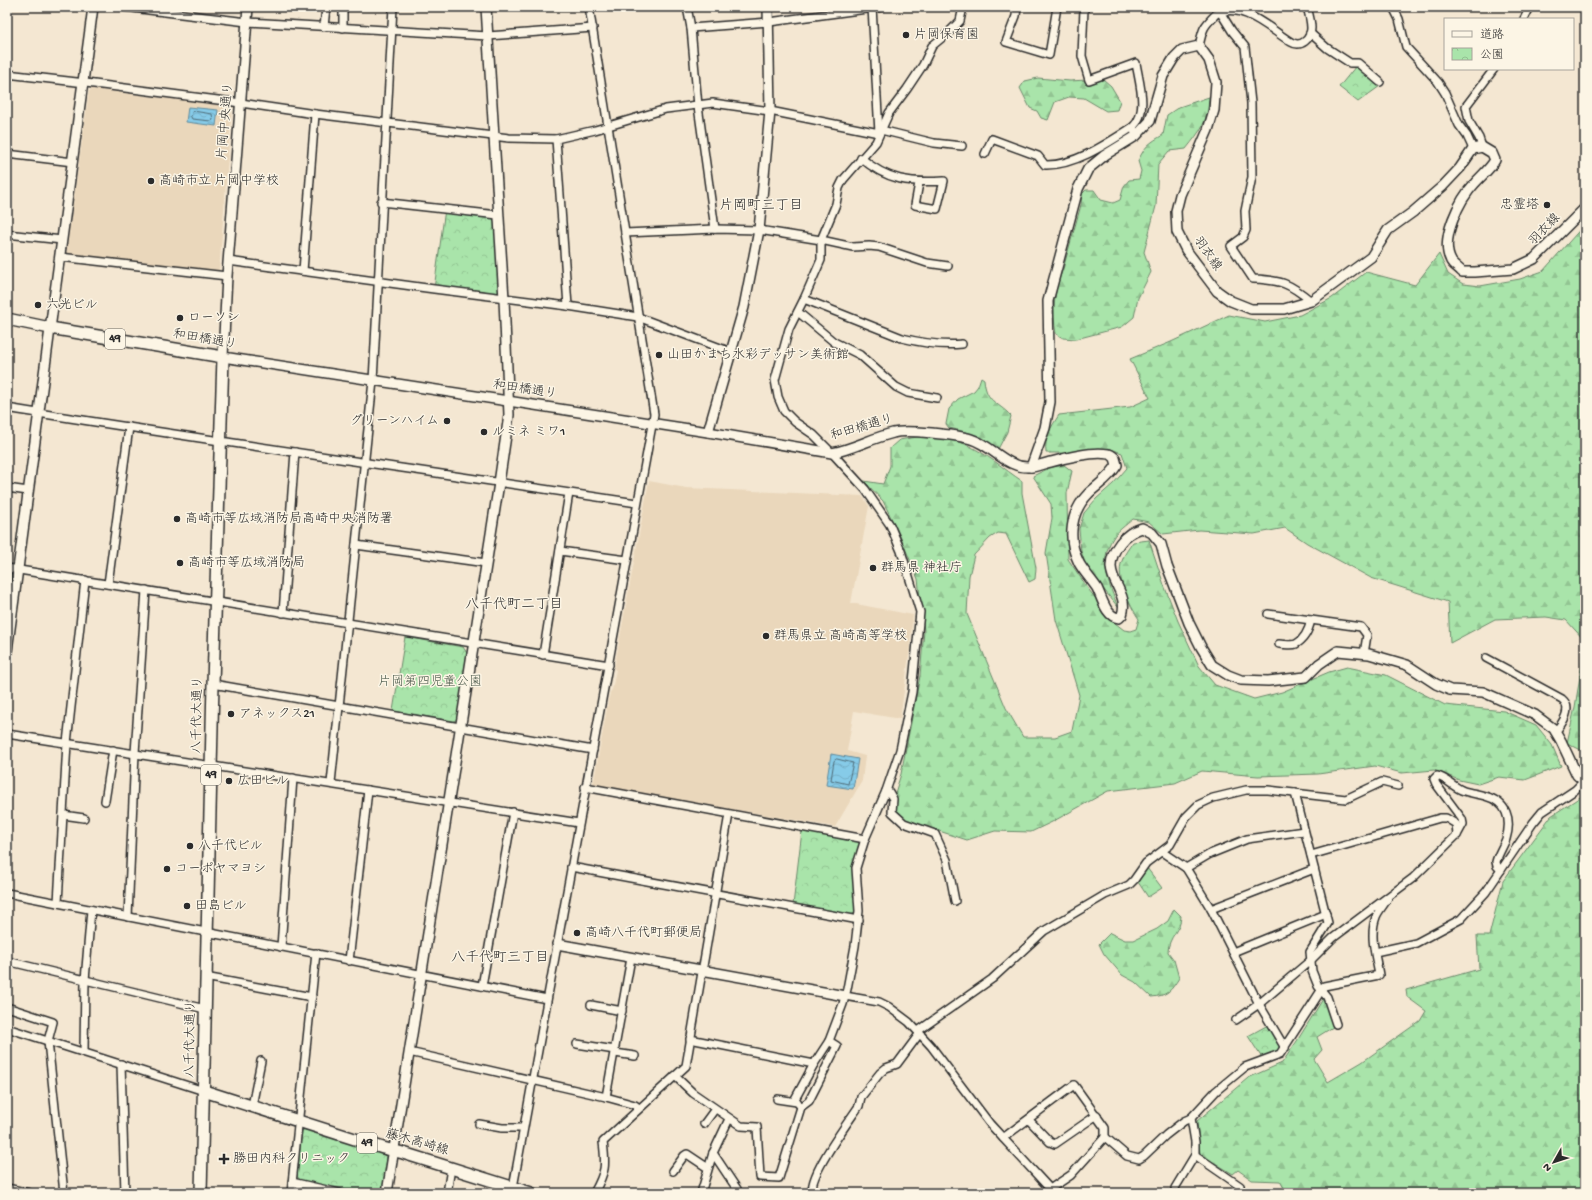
<svg xmlns="http://www.w3.org/2000/svg" width="1592" height="1200" viewBox="0 0 1592 1200" font-family="'Gochi Hand','Klee One',sans-serif">
<style>
.built{fill:#ead7bb}
.forest{fill:url(#forest-firs);stroke:#6a886a}
.park{fill:url(#park-crowns);stroke:#6a886a}
.pitch{fill:#a9e4aa;stroke:#6a886a}
.water{fill:url(#water-waves);stroke:#628b9c}
.lines{fill:none;stroke-linecap:round;stroke-linejoin:round}
.shore{stroke:#4f6b77;stroke-width:1}
.minor-casing{stroke:#2b2b2b;stroke-width:10}
.tertiary-casing{stroke:#2b2b2b;stroke-width:12}
.primary-casing{stroke:#2b2b2b;stroke-width:14}
.minor{stroke:#fcf5e5;stroke-width:7}
.tertiary{stroke:#fcf5e5;stroke-width:9}
.primary{stroke:#fcf5e5;stroke-width:11}
.poi-dot{fill:#2b2b2b;stroke:#fcf5e5;stroke-width:1.5}
.labels{text-anchor:middle;dominant-baseline:central;stroke-width:3;stroke-linejoin:round;paint-order:stroke}
.shield{fill:#fcf5e5;stroke:#6a6863;stroke-width:1}
.shield-label{font-size:12px;font-weight:bold;fill:#2b2b2b}
.poi-label{font-size:13px;fill:#2b2b2b;stroke:#fcf5e5;text-anchor:start}
.street-label{font-size:13px;fill:#2b2b2b;stroke:#fcf5e5}
.park-label{font-size:13px;fill:#4a594b;stroke:#fcf5e5}
.neighbourhood-label{font-size:14px;fill:#2b2b2b;stroke:#fcf5e5}
</style>
<defs>
<pattern id="forest-firs" width="22" height="20" patternUnits="userSpaceOnUse"><rect width="22" height="20" fill="#a9e4aa"/><path d="M5 1l3.5 6h-7zM16 11l3.5 6h-7z" fill="#92c492"/></pattern>
<pattern id="park-crowns" width="20" height="18" patternUnits="userSpaceOnUse"><rect width="20" height="18" fill="#a9e4aa"/><path d="M2 6a3 3 0 1 1 6 0M12 15a3 3 0 1 1 6 0" fill="none" stroke="#92c492"/></pattern>
<pattern id="water-waves" width="16" height="10" patternUnits="userSpaceOnUse"><rect width="16" height="10" fill="#86cbe8"/><path d="M0 5q4-4 8 0t8 0" fill="none" stroke="#74aec7"/></pattern>
</defs>
<rect width="100%" height="100%" fill="#f4e7d2"/>
<filter id="ink" filterUnits="userSpaceOnUse"><feTurbulence type="fractalNoise" baseFrequency=".025" numOctaves="2"/><feDisplacementMap in="SourceGraphic" scale="8" xChannelSelector="R" yChannelSelector="G"/><feConvolveMatrix kernelMatrix="1 2 1 2 8 2 1 2 1" color-interpolation-filters="sRGB"/></filter>
<g filter="url(#ink)">
<g class="built">
<path d="M92,89l140,18 -13,165 -153,-17 23,-164z"/>
<path d="M649,481l37,7 176,8 7,10 -18,97 62,12 -4,40 -9,64 -46,-8 -7,40 18,5 -3,25 -27,46 -242,-42 17,-93 2,-2 4,-20 -2,-1z"/>
</g>
<g class="forest">
<path d="M1038,78l32,3 33,-2 8,7 9,15 -3,9 -11,1 -22,-13 -15,-1 -14,5 -7,18 -7,-2 -4,-7 -7,-3 -10,-20 5,-7z"/>
<path d="M1209,97c-1,25 -8,33 -23,52l-17,2 -11,13 -2,42 -12,46 7,20 -13,26 -4,19 -12,10 -46,12 -13,-1 -7,-4c-4,-23 -2,-44 7,-65l18,-64 1,-11 4,-4h8l7,10 12,3 7,-3 4,-14 5,-6 10,-1 2,-8 -3,-10c7,-15 11,-18 25,-26l4,-20 12,-8z"/>
<path d="M1585,224v417l-19,-21 -20,-3 -51,2 -45,24 -2,-41 -77,-24 -64,-35 -22,-15 -31,6 -55,-4 -36,4 -14,-12 -16,-3c-7,6 -16,12 -20,19 -15,23 -4,47 5,69l-31,-38 -6,-18 -2,-22 5,-16 12,-14 17,-15 14,-16 -5,-15 -14,-5 -35,5h-27c-2,-15 5,-26 13,-38l71,-8 20,-9 -20,-39 41,-17 58,-27 36,7 35,-7 32,-17 34,-26 49,13 24,-31 9,20 15,10 17,2 40,-7 23,-8z"/>
<path d="M981,377l3,2c2,24 13,22 27,37l-4,16 -9,17c-18,-11 -28,-17 -49,-21l-3,-4 3,-15 9,-10 16,-8 4,-5z"/>
<path d="M917,437c16,0 33,1 48,7 21,9 39,25 57,37v12l14,75 -1,11 -6,3 -23,-48 -8,-1 -8,5 -16,17 -5,21 -2,38 39,94 17,29h32l17,-6 7,-36 -23,-75 -10,-67 6,-35 -1,-14 -18,-28 18,-9 13,-2 8,6 -5,22 1,66 21,31 26,33 9,7 6,1 6,-2 3,-10c-9,-13 -24,-42 -17,-58 2,-7 7,-13 11,-19l16,-2 15,45 14,36 21,45 16,19 39,14 28,-7 47,-20 18,-5 39,8 59,30 59,6 32,14 16,20 9,21 -36,14 -26,-3 -21,7 -19,-4 -25,-10 -32,3 -27,-7 -57,8 -60,2 -56,-5 -27,12 -67,8 -56,31 -21,10 -36,-1 -28,9 -62,-20 -9,-9 -1,-18 6,-19 19,-98 4,-45 -6,-52 -18,-43 -17,-35 -19,-20 19,3 7,-18v-18l9,-8z"/>
<path d="M1585,646v106l-18,-9 8,-36z"/>
<path d="M1585,794v399h-301l1,-3 -5,-9 -28,-1 -14,-10 -5,4 -33,-20 -3,-33 51,-43 34,-15 15,-22 26,-42 10,28 -16,10 5,13 -8,9 14,23 34,-20 58,-41 6,-10 -19,-14 -1,-7 73,-21 -2,-33h12l14,-55 48,-65z"/>
<path d="M1174,909l7,7c0,14 -13,21 -13,36l6,8 5,18c-8,13 -12,18 -28,19l-16,-15 -13,-7 -18,-21 -5,-10 11,-11 15,7h9l23,-11 11,-8z"/>
</g>
<g class="park">
<path d="M1356,66l24,20 -22,16 -19,-15z"/>
<path d="M445,209l53,6 6,84 -70,-10z"/>
<path d="M405,637l58,10 4,6 -10,66 -3,2 -61,-10z"/>
<path d="M802,831l56,10 2,3 -3,67 -6,5 -58,-11z"/>
<path d="M1147,868l15,20 -14,9 -10,-15z"/>
<path d="M1268,1025l12,20 -1,6 -17,7 -14,-22z"/>
<path d="M306,1128l77,24 4,6 -5,35h-25l-57,-13 -3,-4 5,-45z"/>
</g>
<path class="pitch" d="M7,572l3,1 3,3 -6,40z"/>
<g class="water">
<path d="M188,107l30,3 -2,16 -30,-4z"/>
<path d="M831,754l27,5 -5,30 -27,-4z"/>
</g>
<g class="lines">
<g class="shore">
<path d="M193,111l19,3 1,6 -2,1 -19,-2 -1,-2z"/>
<path d="M837,759l16,4 -5,21 -17,-4 3,-19z"/>
</g>
<g class="minor-casing">
<g id="minor">
<path d="M124,7l123,15 241,14 105,-8"/>
<path d="M687,7l4,21 7,78 17,123"/>
<path d="M1017,7l-1,9 -10,26 43,13 8,-48"/>
<path d="M1217,7l15,24 13,16 6,56 1,74 -7,34 1,19 -3,7 -12,9 22,33c28,1 36,4 58,22"/>
<path d="M1393,7l6,12 7,28 32,35 7,11 14,32 8,11 6,13"/>
<path d="M1084,9l-2,47 7,24 47,-17c3,19 13,49 -3,64"/>
<path d="M1524,19l6,-12"/>
<path d="M324,27l2,-20"/>
<path d="M343,28v-21"/>
<path d="M691,28l78,-6 113,-15"/>
<path d="M1310,33l17,15 23,15h8l22,19"/>
<path d="M1199,46c4,-18 4,-19 17,-32 25,-14 55,16 75,28 10,6 20,-3 20,-14 0,-6 -2,-14 -4,-21"/>
<path d="M7,74l87,10 147,19 74,11 194,24 47,1 39,-9 71,-21 47,-6 57,8 109,22 -7,-126"/>
<path d="M881,130l53,13 28,3"/>
<path d="M556,139l12,167"/>
<path d="M1482,147l-3,-9 -10,-17 -3,-15 28,-37"/>
<path d="M7,154l66,8"/>
<path d="M985,154l7,-15 46,17 7,9c30,1 63,-22 88,-38l1,4"/>
<path d="M861,158c27,23 49,25 83,23l-7,28 -22,-4 4,-22"/>
<path d="M381,202l117,13"/>
<path d="M625,233l90,-4 44,1 62,10 32,7 16,-1 10,1 48,16 21,3"/>
<path d="M7,234l55,6"/>
<path d="M60,257l167,19"/>
<path d="M228,261l206,28 134,17 70,11 93,35"/>
<path d="M303,271l12,-157"/>
<path d="M804,299l98,39c20,5 40,8 60,6"/>
<path d="M798,312l36,30 26,13 36,32 12,6 29,5"/>
<path d="M7,408c210,34 420,63 630,95"/>
<path d="M7,488l21,3"/>
<path d="M356,545l130,18"/>
<path d="M560,551l67,9"/>
<path d="M7,568l602,97"/>
<path d="M108,584l21,-157"/>
<path d="M283,613l12,-161"/>
<path d="M1268,614l93,13 6,8 -3,19"/>
<path d="M1279,644c5,0 13,2 17,0 9,-5 13,-15 15,-24"/>
<path d="M543,655l26,-162"/>
<path d="M1486,658l76,41c11,9 1,24 -7,33"/>
<path d="M213,684l380,66"/>
<path d="M7,734l572,89"/>
<path d="M331,783l42,-402 20,-374"/>
<path d="M585,787l280,52"/>
<path d="M886,791l3,1 4,7 -1,13 12,11 31,11 12,26 8,41"/>
<path d="M1295,793l33,130 -18,29 2,19 6,15 9,11 9,27"/>
<path d="M105,801l8,-51"/>
<path d="M63,815l21,3"/>
<path d="M1162,852l24,16 25,41 48,95 26,44"/>
<path d="M1311,855l129,-37h6l10,6 1,11"/>
<path d="M571,867l288,53"/>
<path d="M1186,868l24,-14 37,-15 57,-8"/>
<path d="M7,893l540,106"/>
<path d="M58,903l9,-160 18,-163"/>
<path d="M1211,909l103,-40"/>
<path d="M128,917l7,-164 11,-163"/>
<path d="M281,947l12,-169"/>
<path d="M1233,952l93,-38"/>
<path d="M1375,952l41,-9 45,-24 25,-27 47,-69 9,-11 33,-22 8,-8"/>
<path d="M7,961l198,48"/>
<path d="M349,961l19,-171"/>
<path d="M205,977l107,20"/>
<path d="M482,986l31,-174"/>
<path d="M845,996l34,6 10,5 20,15 22,24 59,78 60,65 -2,4"/>
<path d="M591,1005l31,6"/>
<path d="M7,1007l46,15 -5,19 1,10 15,142"/>
<path d="M1236,1020l23,-16 52,-44 22,-22 80,-60 44,-43 6,-11 -1,-5 -26,-35 -2,-5 3,-3c10,2 17,12 27,15 7,2 14,3 21,5 22,6 27,23 21,43 -3,8 -8,15 -10,23l1,4 4,4"/>
<path d="M7,1028l197,63"/>
<path d="M918,1031l74,-52 52,-48 61,-36 24,-10 5,-5 12,-17 24,-18 16,-28 12,-12 15,-7 33,-8h22l78,9 36,-17 16,4"/>
<path d="M690,1039l124,25 15,-23 14,-37 4,-15 8,-43 4,-35 -3,-43 9,-29 21,-48 14,-41 12,-58 8,-80 -19,-61 -11,-26 -25,-36 -33,-36 -18,-18 -19,-13 -11,-11 -6,-14 -3,-17 14,-51 15,-30 17,-39v-20l15,-36 3,-16 4,-8 33,-38 13,-29 18,-24 16,-24 9,-19 17,-14 11,-11 3,-14"/>
<path d="M577,1044l38,6"/>
<path d="M84,1052l1,-72 6,-70"/>
<path d="M409,1052l197,45 29,8 4,3"/>
<path d="M615,1053l20,3"/>
<path d="M121,1064l4,129"/>
<path d="M675,1076l18,17 48,33 16,1 3,50 19,1 22,-71 8,-6 28,-55 -8,-5"/>
<path d="M606,1097l25,-139"/>
<path d="M777,1099l20,3"/>
<path d="M252,1106l9,-45"/>
<path d="M801,1107l-6,-8 19,-35"/>
<path d="M1029,1120l21,22 5,2 42,-29"/>
<path d="M479,1124l23,4h21"/>
<path d="M704,1124l11,-15"/>
<path d="M1105,1137l22,19 12,3 5,-3 22,-21 18,-14 7,-3 25,-27 29,-24 35,-13 44,-68 55,-11c-3,-18 -10,-40 -3,-58 2,-6 8,-12 12,-19"/>
<path d="M1003,1138l71,-53 31,43v9l-34,38 -21,14"/>
<path d="M713,1153l24,36v4"/>
<path d="M1195,1155l45,31 -3,7"/>
<path d="M673,1171l11,-15 3,-2 21,14"/>
<path d="M292,1182l48,11"/>
<path d="M7,1188l22,5"/>
<path d="M291,1193l25,-240"/>
<path d="M447,1193l4,-25"/>
<path d="M512,1193l142,-779 -65,-407"/>
<path d="M594,1193c12,-22 12,-27 9,-51l83,-76 43,-252"/>
<path d="M701,1193l12,-40 16,-34"/>
<path d="M813,1193c-7,-15 36,-72 46,-87l2,-9 19,-24 6,-5 11,-4 23,-31"/>
<path d="M1176,1193l-1,-5 20,-33v-13l-4,-24"/>
</g>
</g>
<g class="tertiary-casing">
<g id="tertiary">
<path d="M248,7l-21,269 -4,81 485,75 124,21c21,-4 40,-15 61,-20 12,-4 65,2 78,6 21,6 36,30 59,28 7,0 14,-4 21,-5 14,-4 43,-11 57,-8 3,0 5,2 7,4l2,7c-9,14 -16,17 -28,28 -19,19 -22,46 -10,70 5,9 12,16 18,25 5,10 9,29 22,30l3,-3c9,-27 -27,-39 -2,-72 6,-8 12,-12 22,-15l10,5 9,11 6,22 22,57 12,24 11,18 16,10 13,5 27,1 38,-4 13,-13 19,-13 31,3 21,6 17,5 29,19 14,6 33,2 52,23 19,14 7,12 16,34 8,7"/>
<path d="M708,432l36,-125 15,-77 11,-119 -2,-104"/>
<path d="M1031,467l14,-39 5,-26 -2,-101 30,-112 10,-20 17,-14 31,-19 14,-15 13,-45 11,-18 8,-8 17,-4 10,14 7,22 -2,28 -6,20 -28,65 -4,16 1,21 9,18 31,41 14,10 20,8h33l27,-8 60,-44 17,-27 25,-18 30,-26 17,-18 13,-19 9,-2 10,6 3,7c-5,9 -13,15 -20,23 -15,16 -36,56 -24,78 2,4 8,7 11,11h13l38,-3 21,-10 51,-51"/>
<path d="M7,651l86,-644"/>
<path d="M557,944l288,52"/>
<path d="M387,1193l112,-710 10,-68 -5,-116 -18,-292"/>
</g>
</g>
<g class="primary-casing">
<g id="primary">
<path d="M7,319l43,9 173,29 -10,327 -12,509"/>
<path d="M204,1091l179,57 20,5 128,40"/>
</g>
</g>
<use href="#minor" class="minor"/>
<use href="#tertiary" class="tertiary"/>
<use href="#primary" class="primary"/>
</g>
</g>
<g class="poi-dot">
<circle cx="906" cy="35" r="4"/>
<circle cx="151" cy="181" r="4"/>
<circle cx="1547" cy="205" r="4"/>
<circle cx="38" cy="305" r="4"/>
<circle cx="180" cy="318" r="4"/>
<circle cx="659" cy="355" r="4"/>
<circle cx="447" cy="421" r="4"/>
<circle cx="484" cy="432" r="4"/>
<circle cx="177" cy="519" r="4"/>
<circle cx="180" cy="563" r="4"/>
<circle cx="873" cy="568" r="4"/>
<circle cx="766" cy="636" r="4"/>
<circle cx="231" cy="714" r="4"/>
<circle cx="229" cy="781" r="4"/>
<circle cx="190" cy="846" r="4"/>
<circle cx="167" cy="869" r="4"/>
<circle cx="187" cy="906" r="4"/>
<circle cx="577" cy="933" r="4"/>
<path d="M222 1153h4v4h4v4h-4v4h-4v-4h-4v-4h4z"/>
</g>
<g class="labels">
<g class="shield">
<rect x="105" y="329" width="20" height="20" rx="3"/>
<rect x="201" y="765" width="20" height="20" rx="3"/>
<rect x="357" y="1133" width="20" height="20" rx="3"/>
</g>
<g class="shield-label">
<text x="115" y="339">49</text>
<text x="211" y="775">49</text>
<text x="367" y="1143">49</text>
</g>
<g class="poi-label">
<text x="914" y="35">片岡保育園</text>
<text x="159" y="181">高崎市立 片岡中学校</text>
<text x="1539" y="205" text-anchor="end">忠霊塔</text>
<text x="46" y="305">六光ビル</text>
<text x="188" y="318">ローソン</text>
<text x="667" y="355">山田かまち水彩デッサン美術館</text>
<text x="439" y="421" text-anchor="end">グリーンハイム</text>
<text x="492" y="432">ルミネ ミワ1</text>
<text x="185" y="519">高崎市等広域消防局高崎中央消防署</text>
<text x="188" y="563">高崎市等広域消防局</text>
<text x="881" y="568">群馬県 神社庁</text>
<text x="774" y="636">群馬県立 高崎高等学校</text>
<text x="239" y="714">アネックス21</text>
<text x="237" y="781">広田ビル</text>
<text x="198" y="846">八千代ビル</text>
<text x="175" y="869">コーポヤマヨシ</text>
<text x="195" y="906">田島ビル</text>
<text x="585" y="933">高崎八千代町郵便局</text>
<text x="233" y="1159">勝田内科クリニック</text>
</g>
<g class="street-label">
<text transform="translate(226 121) rotate(-85)">片岡中央通り</text>
<text transform="translate(1545 230) rotate(-46)">羽衣線</text>
<text transform="translate(1207 254) rotate(55)">羽衣線</text>
<text transform="translate(205 340) rotate(10)">和田橋通り</text>
<text transform="translate(525 390) rotate(9)">和田橋通り</text>
<text transform="translate(862 428) rotate(-16)">和田橋通り</text>
<text transform="translate(198 715) rotate(-89)">八千代大通り</text>
<text transform="translate(191 1039) rotate(-89)">八千代大通り</text>
<text transform="translate(417 1143) rotate(16)">藤木高崎線</text>
</g>
<g class="park-label">
<text x="430" y="682">片岡第四児童公園</text>
</g>
<g class="neighbourhood-label">
<text x="761" y="206">片岡町三丁目</text>
<text x="514" y="605">八千代町二丁目</text>
<text x="500" y="958">八千代町三丁目</text>
</g>
</g>
<rect width="1592" height="1200" fill="none" stroke="#fcf5e5" stroke-width="24"/>
<rect x="12" y="12" width="1568" height="1176" fill="none" stroke="#2b2b2b" stroke-width="1.5" filter="url(#ink)"/>
<rect x="1444" y="18" width="130" height="52" fill="#fcf5e5" stroke="#a8a49b"/>
<rect x="1452" y="31" width="20" height="6" fill="#fcf5e5" stroke="#a8a49b"/>
<text x="1480" y="38" font-size="12" fill="#2b2b2b">道路</text>
<rect x="1452" y="48" width="20" height="12" fill="url(#park-crowns)" stroke="#a8a49b"/>
<text x="1480" y="58" font-size="12" fill="#2b2b2b">公園</text>
<g transform="translate(1554 1162) rotate(231)" stroke="#fcf5e5" stroke-width="3" paint-order="stroke">
<path d="M0-3L7 15L0 10L-7 15Z" fill="#2b2b2b"/>
<text y="-6" font-size="11" font-weight="bold" text-anchor="middle" fill="#2b2b2b">N</text>
</g>
</svg>
